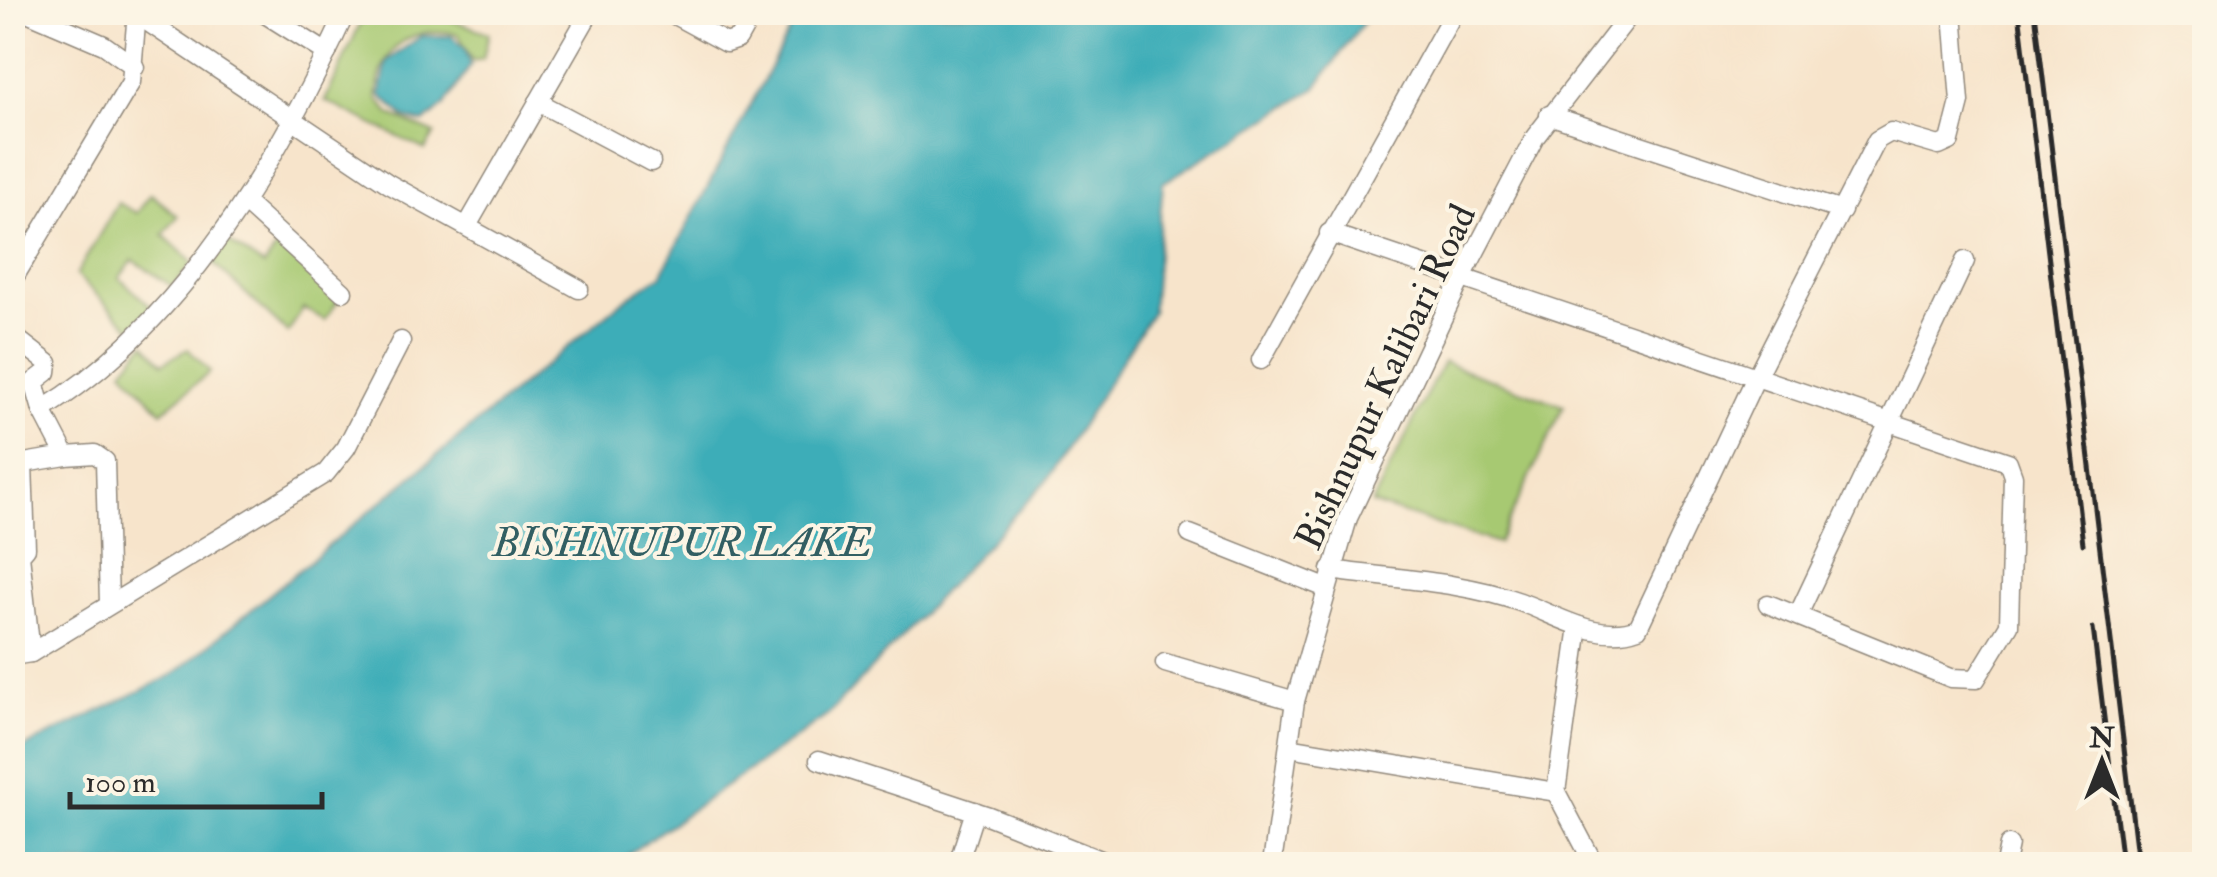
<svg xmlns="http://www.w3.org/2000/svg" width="2217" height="877" viewBox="0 0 2217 877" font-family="'IM FELL Double Pica',serif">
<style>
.green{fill:#a7c972;stroke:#697a4e;stroke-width:2.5}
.water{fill:#3cadb8;stroke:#346c72;stroke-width:2.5}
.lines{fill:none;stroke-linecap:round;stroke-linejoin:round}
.minor-casing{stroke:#91887b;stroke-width:21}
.minor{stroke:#fff;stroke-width:18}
.rail{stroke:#2b2b2b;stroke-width:5}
.labels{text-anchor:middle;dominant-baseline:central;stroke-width:8;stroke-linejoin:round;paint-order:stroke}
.street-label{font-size:38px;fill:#2b2b2b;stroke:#fcf5e5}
.water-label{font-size:40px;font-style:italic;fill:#325f63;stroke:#fcf5e5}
</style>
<rect width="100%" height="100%" fill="#fcf5e5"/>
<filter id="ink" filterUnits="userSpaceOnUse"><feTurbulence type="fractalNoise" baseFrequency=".01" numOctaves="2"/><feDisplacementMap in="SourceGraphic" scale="20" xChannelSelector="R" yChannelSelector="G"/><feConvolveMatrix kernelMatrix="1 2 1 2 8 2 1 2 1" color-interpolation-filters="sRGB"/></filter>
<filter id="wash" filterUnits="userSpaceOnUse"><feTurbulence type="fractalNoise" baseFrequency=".0048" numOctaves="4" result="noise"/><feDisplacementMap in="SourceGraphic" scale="40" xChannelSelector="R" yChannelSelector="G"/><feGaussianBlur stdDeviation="2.25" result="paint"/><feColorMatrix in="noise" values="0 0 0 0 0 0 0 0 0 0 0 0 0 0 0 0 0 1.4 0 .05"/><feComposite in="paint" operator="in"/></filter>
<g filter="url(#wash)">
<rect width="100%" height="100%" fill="#f7e4cb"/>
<g class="green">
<path d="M365,13h66l58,20 -6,26 -10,2 -15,-27c-49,-10 -79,15 -81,64l14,17 44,19 -10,16 -100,-49z"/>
<path d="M151,194l27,22 -15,19 30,28 -20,24 -40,-27 -14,18 33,29 -20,22 -56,-54 42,-72 19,10z"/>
<path d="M226,240l38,26 16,-23 58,58 -13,19 -22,-12 -15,25 -77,-72z"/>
<path d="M145,343l18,20 25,-14 22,23 -48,40 -39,-42z"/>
<path d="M1443,362l121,44 -66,137 -126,-39z"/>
</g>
<g class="water">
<path d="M799,13h571l-55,76 -152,94 -11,129 -105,168 -219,235 -214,149h-601v-111l161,-79 450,-374 37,-25z"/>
<path d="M421,36h31l13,12 6,17 -26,40 -21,18 -19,-5 -25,-23 7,-34z"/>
</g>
</g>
<g filter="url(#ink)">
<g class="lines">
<g class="minor-casing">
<g id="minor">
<path d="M27,12l77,33 31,22"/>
<path d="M262,12l65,41"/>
<path d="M669,12l57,31 12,-4 15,-27"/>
<path d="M136,14l253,170 190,105"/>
<path d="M538,102l113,60"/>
<path d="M1549,115l293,96"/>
<path d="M244,202l99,90"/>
<path d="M467,226l123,-214"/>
<path d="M1329,233l679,229 5,14 -4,149 -33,54 -25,-1 -183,-74"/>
<path d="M12,281l119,-199 6,-70"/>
<path d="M12,335l36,28 -1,9 -13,10 8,28"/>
<path d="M1261,360l193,-348"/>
<path d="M66,456l29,-2 10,7 4,142"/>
<path d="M23,464l3,84 -6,7 11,98"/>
<path d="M12,465l54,-9 -24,-46c140,-85 237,-251 304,-398"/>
<path d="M1190,534l136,54"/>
<path d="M1331,570c61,9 131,11 189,32 37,13 78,41 118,26l119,-253 120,-235 14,-8 48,14 11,-5 10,-39 -7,-90"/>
<path d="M1798,615l167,-354"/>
<path d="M1579,626l-23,166 38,72"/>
<path d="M12,656l19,-3 295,-180 20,-25 55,-107"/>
<path d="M1165,663l130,38"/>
<path d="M1289,747l267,45"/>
<path d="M819,760l170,56 121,48"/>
<path d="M958,864l17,-53"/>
<path d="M1272,864l23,-163 53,-183 113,-239 74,-142 97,-125"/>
<path d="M2005,864l4,-19"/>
</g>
</g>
<use href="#minor" class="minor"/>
<g class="rail">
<path d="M2019,12l64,532"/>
<path d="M2035,12l103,852"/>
<path d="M2093,628l29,236"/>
</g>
</g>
</g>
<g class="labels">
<g class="street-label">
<text transform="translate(1386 377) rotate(-65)">Bishnupur Kalibari Road</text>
</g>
<g class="water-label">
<text x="682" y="543">BISHNUPUR LAKE</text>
</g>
</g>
<rect width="2217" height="877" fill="none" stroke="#fcf5e5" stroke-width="50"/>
<g transform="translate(2102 762)" stroke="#fcf5e5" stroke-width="8" paint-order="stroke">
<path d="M0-8L18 38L0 25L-18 38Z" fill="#2b2b2b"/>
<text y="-15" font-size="28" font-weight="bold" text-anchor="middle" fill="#2b2b2b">N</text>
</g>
<path d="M70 792v15h252v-15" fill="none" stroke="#2b2b2b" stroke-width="5"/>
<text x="85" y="792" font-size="30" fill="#2b2b2b" stroke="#fcf5e5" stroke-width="8" paint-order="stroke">100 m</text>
</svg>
